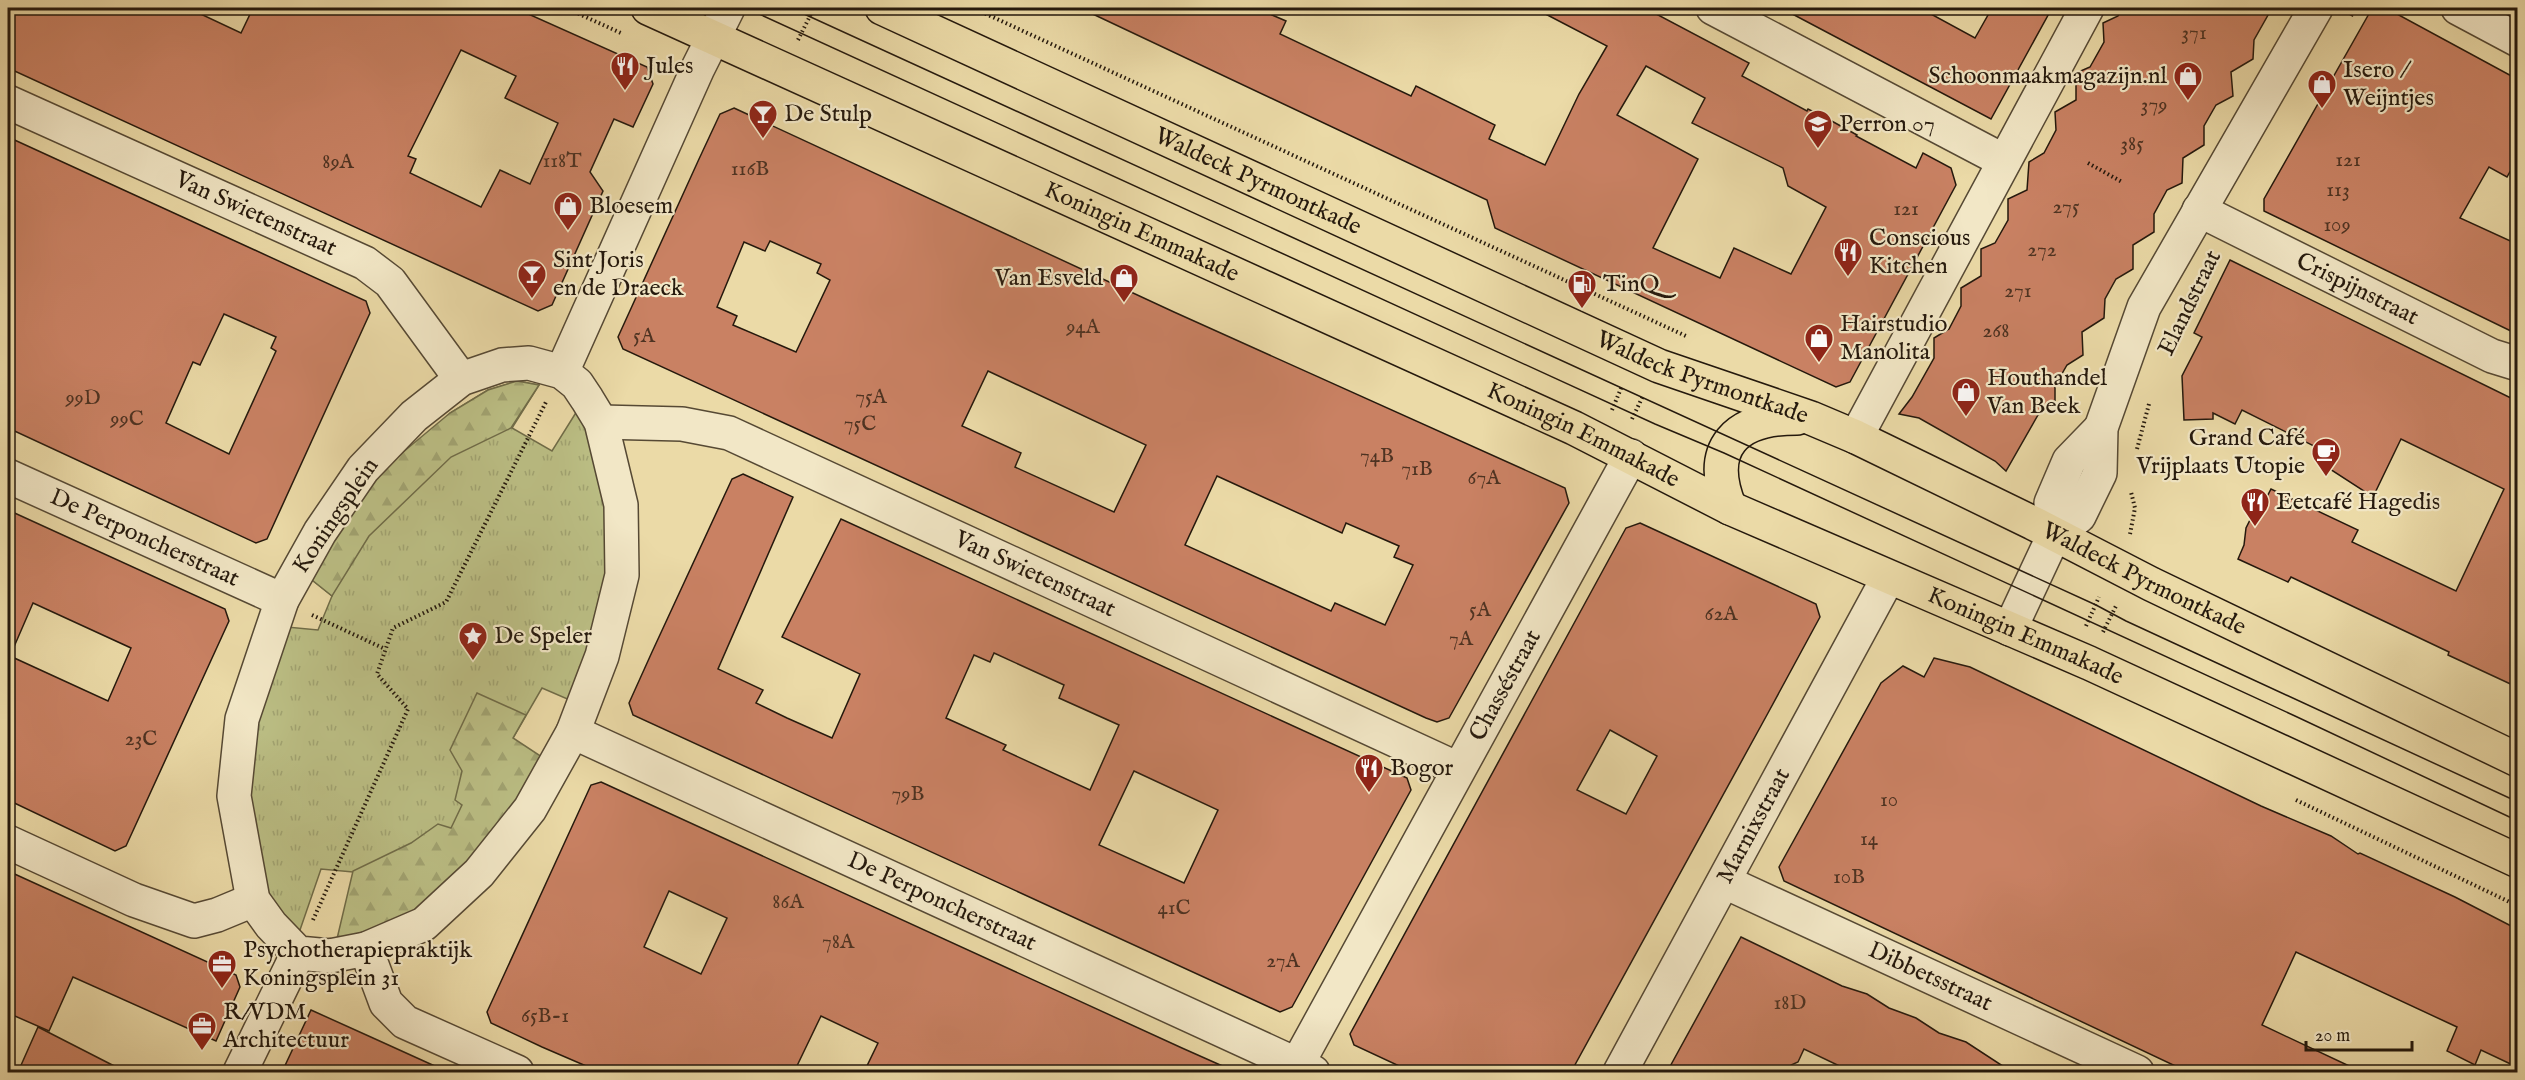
<svg xmlns="http://www.w3.org/2000/svg" width="2525" height="1080" viewBox="0 0 2525 1080" font-family="'IM FELL English',serif">
<style>
.grass{fill:url(#grass-tufts);stroke:#706c48;stroke-width:1.5}
.forest{fill:url(#forest-firs);stroke:#706c48;stroke-width:1.5}
.building{fill:#c98163;stroke:#25190d;stroke-width:1.5;fill-rule:evenodd}
.lines{fill:none;stroke-linecap:round;stroke-linejoin:round}
.minor-casing{stroke:#564934;stroke-width:36}
.major-casing{stroke:#25190d;stroke-width:36}
.path{stroke:#25190d;stroke-width:4;stroke-dasharray:1.5 3;stroke-linecap:butt}
.minor{stroke:#f2e7c6;stroke-width:33}
.major{stroke:#ebdaa7;stroke-width:33}
.tram{stroke:#25190d;stroke-width:1.5}
.labels{text-anchor:middle;dominant-baseline:central;stroke-width:4.5;stroke-linejoin:round;paint-order:stroke}
.number-label{font-size:21px;fill:#4e3322}
.poi-label{font-size:24px;fill:#25190d;stroke:#f2e7c6;text-anchor:start}
.street-label{font-size:24px;fill:#25190d;stroke:#f2e7c6}
</style>
<defs>
<pattern id="grass-tufts" width="24" height="20" patternUnits="userSpaceOnUse" patternTransform="scale(1.5)"><rect width="24" height="20" fill="#bbbe84"/><path d="M3 7l-1-3M5 7V3M7 7l1-3M15 17l-1-3M17 17v-4M19 17l1-3" fill="none" stroke="#a1a371"/></pattern>
<pattern id="forest-firs" width="22" height="20" patternUnits="userSpaceOnUse" patternTransform="scale(1.5)"><rect width="22" height="20" fill="#bbbe84"/><path d="M5 1l3.5 6h-7zM16 11l3.5 6h-7z" fill="#a1a371"/></pattern>
</defs>
<rect width="100%" height="100%" fill="#ebdaa7"/>
<filter id="stains"><feTurbulence type="fractalNoise" baseFrequency=".00333" numOctaves="4"/><feColorMatrix values="0 0 0 0 .2 0 0 0 0 .09 0 0 0 0 .02 0 0 0 .5 -.17"/></filter>
<radialGradient id="worn" r=".72"><stop offset=".6" stop-color="#630" stop-opacity="0"/><stop offset="1" stop-color="#630" stop-opacity=".3"/></radialGradient>
<path class="grass" d="M517,381l22,4 -27,43 40,23 25,-40 21,33 12,88 -7,70 -31,99 -30,-13 -29,50 -4,80 -156,54 -32,-3 -21,61 -12,-6 -15,-14 -19,-44 -5,-108 20,-87 18,-44 31,3 14,-34 -25,-20 143,-163 38,-23z"/>
<g class="forest">
<path d="M517,381l22,4 -28,43 -60,29 -82,79 -37,60 -25,-20 47,-71 36,-42 60,-50 38,-23z"/>
<path d="M477,693l49,22 -13,23 32,21 -36,59 -76,82 -43,29 -54,14 17,-72 58,-28 27,-19 13,4 11,-23 -7,-5 7,-29 -12,-21z"/>
</g>
<g class="building">
<path d="M8,8h180l53,25 12,-25h262l132,59 6,17 -20,43 -19,-8 -24,53 13,19 -51,114 -14,6 -530,-243zM461,50l55,26 -11,22 53,25 -28,61 -30,-14 -19,37 -71,-34 6,-14 -8,-3z"/>
<path d="M1080,8h176l30,13 -6,13 131,62 5,-10 79,39 -6,14 56,26 34,-71 28,-48 -73,-38h111l104,55 -7,13 65,35 1,-2 20,10 29,16 -1,1 60,32 7,-15 28,15 5,17 -106,197 -14,5 -341,-159 -8,-28zM1646,66l59,32 -13,25 91,45 5,18 38,21 -35,67 -57,-26 -14,30 -67,-30 45,-89 -81,-44z"/>
<path d="M1781,8h139l55,30 17,-30h60l-61,111z"/>
<path d="M2122,8h150l-18,32 -1,19 -22,13 2,24 -17,9 -12,21v19l-21,13 -1,25 -15,7 -13,24v18l-21,13v24l-17,10 -11,20 -1,19 -22,14 1,23 -16,10 -12,21v19l-17,10 -32,56 -11,-10 -76,-43 -20,-4 13,-17 22,-39v-20l15,-9 12,-23v-18l20,-12v-27l14,-6 13,-23v-21l19,-9 2,-28 15,-9 12,-23 -1,-18 21,-12v-27l14,-6 14,-25 -1,-19 15,-7z"/>
<path d="M2376,8h10l131,71v80l-10,18 -18,-10 -29,51 57,26v90l-253,-123v-12l106,-187z"/>
<path d="M734,108l440,204 391,176 4,15 -120,215 -12,4 -11,-4 -803,-369 -5,-12 81,-178 21,-45zM770,241l51,23 -4,9 13,7 -34,72 -63,-27 4,-9 -20,-9 27,-65 21,9zM988,371l158,74 -32,67 -99,-45 6,-14 -59,-27zM1217,476l125,57 4,-10 53,23 -5,11 19,8 -28,60 -50,-22 -4,8 -146,-66z"/>
<path d="M8,137l358,164 4,12 -103,226 -11,4 -248,-115zM224,314l52,23 -5,11 5,3 -47,103 -63,-31 27,-61 7,3z"/>
<path d="M2230,260l287,141v286l-69,-32 1,-3 -158,-75 -3,5 -50,-23 6,-14 2,-17 7,-14 4,2 14,-27 87,41 -6,12 104,49 48,-102 -103,-50 -28,58 -54,-35 5,-11 -82,-41 -7,14 -22,-11v6l-29,1 -2,-44 20,-39 -8,-4z"/>
<path d="M743,474l50,23 -75,172 45,21 -7,13 31,15 45,20 28,-64 -78,-37 59,-118 566,259 4,12 -119,217 -12,5 -647,-297 -4,-12 23,-51 80,-173zM994,653l70,32 -5,13 60,27 -29,65 -87,-40 3,-5 -60,-27 28,-63 16,7zM1134,771l84,39 -34,73 -85,-38z"/>
<path d="M8,510l217,99 4,12 -103,225 -11,5 -107,-51zM33,603l98,45 -23,53 -98,-45z"/>
<path d="M1640,523l176,81 4,13 -52,96 -197,359h-159l-58,-27 -4,-11 276,-506zM1610,730l47,26 -31,58 -49,-24z"/>
<path d="M1934,658l36,9 291,139 70,30 27,18 2,-1 95,44 62,32v138l-36,-17 -6,15 -28,-14 10,-24 -161,-75 -34,73 100,47h-174l-404,-191 -5,-14 102,-184 22,-17 21,11z"/>
<path d="M601,782l581,266 54,24h-372l14,-29 -57,-27 -27,56h-194l-58,-25 -51,-24 -4,-11 104,-227zM669,891l58,27 -26,56 -57,-27z"/>
<path d="M8,871l228,104 4,12 -24,54 -143,-64 -24,54 -41,-18z"/>
<path d="M1741,937l101,49 25,8 22,14 27,10 23,15 27,9 46,30h-160l-48,-23 -6,13 -7,3 -4,7h-120z"/>
<path d="M311,1010l62,28 75,34h-166z"/>
<path d="M38,1027l88,45h-108z"/>
</g>
<g class="lines">
<g class="minor-casing">
<g id="minor">
<path d="M1713,8l291,153"/>
<path d="M2458,8l60,32"/>
<path id="s1" d="M8,102l357,161 25,19 71,97"/>
<path id="s2" d="M2199,210l293,146 26,8"/>
<path d="M529,363l33,9 15,12 10,15 14,23 20,83 1,70 -20,81 -29,76 -43,77 -51,64 -55,51 -58,25 -36,7 -32,-3 -27,-28 -18,-25 -19,-104 8,-77 40,-119 38,-68 43,-63 51,-53 47,-37 41,-14z"/>
<path d="M562,372l136,-304 30,-60"/>
<path id="s3" d="M601,422l81,2 47,9 729,336"/>
<path d="M1856,437l231,-429"/>
<path id="s4" d="M8,476l274,124"/>
<path d="M2054,535l-3,-32 18,-42 32,-33"/>
<path d="M2010,629l44,-94 25,-19 21,-43 1,-45 43,-121 172,-299"/>
<path id="s5" d="M573,732l740,340"/>
<path d="M8,842l126,58 60,21 23,-6 36,-15"/>
<path id="s6" d="M1725,882l412,190"/>
<path d="M366,949l20,54 19,19 112,50"/>
<path d="M240,1072l58,-119"/>
<path id="s7" d="M1293,1072l338,-616"/>
<path id="s8" d="M1620,1072l268,-494"/>
</g>
</g>
<g class="major-casing">
<g id="major">
<path id="s9" d="M648,8l926,420 156,80 359,155 429,198"/>
<path id="s10" d="M882,8l777,358 152,52 45,19 177,86 118,61 367,176"/>
<path d="M1730,508c-25,-61 6,-90 67,-90"/>
</g>
</g>
<g class="path">
<path d="M566,8l57,26"/>
<path d="M973,8l713,328"/>
<path d="M2351,16l5,-8"/>
<path d="M798,40l16,-32"/>
<path d="M2088,163l34,19"/>
<path d="M1612,410l10,-24"/>
<path d="M1632,419l11,-23"/>
<path d="M2137,449l12,-45"/>
<path d="M2130,534l5,-26 -4,-16"/>
<path d="M312,615l73,34"/>
<path d="M2086,626l13,-29"/>
<path d="M2103,632l14,-28"/>
<path d="M2296,800l222,106"/>
<path d="M313,920l95,-211 -31,-35 16,-46 53,-26 100,-200"/>
</g>
<use href="#minor" class="minor"/>
<use href="#major" class="major"/>
<g class="tram">
<path d="M746,8l909,416 69,29 571,263 223,105"/>
<path d="M791,8l1305,597 30,16 392,181"/>
</g>
</g>
<defs>
<g id="restaurant-pin" transform="scale(1.5)"><path d="M0 17L-7.5 6A9.5 9.5 0 1 1 7.5 6Z" fill="#8f2418" stroke="#f2e7c6"/><path d="M-5-6h1v4h1v-4h1v4h1v-4h1v5L-1.5 .5V6h-2V.5L-5-1ZM5-6V6H3V1.5H1.5Q1.5-4 5-6Z" fill="#fff"/></g>
<g id="shop-pin" transform="scale(1.5)"><path d="M0 17L-7.5 6A9.5 9.5 0 1 1 7.5 6Z" fill="#8f2418" stroke="#f2e7c6"/><path d="M-5-2.5h2.3a2.7 3.5 0 0 1 5.4 0H5L5.5 6h-11ZM-1.5-2.5h3a1.5 2.3 0 0 0-3 0Z" fill="#fff"/></g>
<g id="bar-pin" transform="scale(1.5)"><path d="M0 17L-7.5 6A9.5 9.5 0 1 1 7.5 6Z" fill="#8f2418" stroke="#f2e7c6"/><path d="M-6-5H6L.8 .8V4.5H3.5V6h-7V4.5H-.8V.8Z" fill="#fff"/></g>
<g id="school-pin" transform="scale(1.5)"><path d="M0 17L-7.5 6A9.5 9.5 0 1 1 7.5 6Z" fill="#8f2418" stroke="#f2e7c6"/><path d="M0-5L7-2L0 1L-7-2ZM-4 1L0 2.5L4 1V4Q0 6-4 4Z" fill="#fff"/></g>
<g id="fuel-pin" transform="scale(1.5)"><path d="M0 17L-7.5 6A9.5 9.5 0 1 1 7.5 6Z" fill="#8f2418" stroke="#f2e7c6"/><path d="M-5.5-6h7V0h2V4h1.3V-2.5L3-4.5l.8-.8L6-3V5H2.5V1h-1V6h-7ZM-4.2-4.7v3.2H.2V-4.7Z" fill="#fff"/></g>
<g id="cafe-pin" transform="scale(1.5)"><path d="M0 17L-7.5 6A9.5 9.5 0 1 1 7.5 6Z" fill="#8f2418" stroke="#f2e7c6"/><path d="M-5.5-4.5H6V0H3Q3 3.5 0 3.5H-2.5Q-5.5 3.5-5.5 0ZM3-3.2v2h1.7v-2ZM-6 4.5H4V6H-6Z" fill="#fff"/></g>
<g id="sight-pin" transform="scale(1.5)"><path d="M0 17L-7.5 6A9.5 9.5 0 1 1 7.5 6Z" fill="#8f2418" stroke="#f2e7c6"/><path d="M0-6L1.8-2.2L6-1.7L2.9 1.2L3.7 5.4L0 3.3L-3.7 5.4L-2.9 1.2L-6-1.7L-1.8-2.2Z" fill="#fff"/></g>
<g id="office-pin" transform="scale(1.5)"><path d="M0 17L-7.5 6A9.5 9.5 0 1 1 7.5 6Z" fill="#8f2418" stroke="#f2e7c6"/><path d="M-6-3h4V-5.5h4V-3h4V5H-6ZM-1-4.5V-3h2v-1.5ZM-6 0V1H6V0Z" fill="#fff"/></g>
</defs>
<g fill-rule="evenodd">
<use href="#restaurant-pin" x="625" y="66"/>
<use href="#shop-pin" x="2188" y="76"/>
<use href="#shop-pin" x="2322" y="84"/>
<use href="#bar-pin" x="763" y="114"/>
<use href="#school-pin" x="1818" y="124"/>
<use href="#shop-pin" x="568" y="206"/>
<use href="#restaurant-pin" x="1848" y="252"/>
<use href="#bar-pin" x="532" y="274"/>
<use href="#shop-pin" x="1124" y="278"/>
<use href="#fuel-pin" x="1582" y="284"/>
<use href="#shop-pin" x="1819" y="338"/>
<use href="#shop-pin" x="1966" y="392"/>
<use href="#cafe-pin" x="2326" y="452"/>
<use href="#restaurant-pin" x="2255" y="502"/>
<use href="#sight-pin" x="473" y="636"/>
<use href="#restaurant-pin" x="1369" y="768"/>
<use href="#office-pin" x="222" y="964"/>
<use href="#office-pin" x="202" y="1026"/>
</g>
<g class="labels">
<g class="number-label">
<text x="2194" y="33">371</text>
<text x="2154" y="105">379</text>
<text x="2132" y="144">385</text>
<text x="2348" y="160">121</text>
<text x="562" y="161">118T</text>
<text x="338" y="162">89A</text>
<text x="750" y="169">116B</text>
<text x="2338" y="190">113</text>
<text x="2066" y="207">275</text>
<text x="1906" y="209">121</text>
<text x="2337" y="225">109</text>
<text x="2042" y="250">272</text>
<text x="2018" y="291">271</text>
<text x="1083" y="327">94A</text>
<text x="1996" y="331">268</text>
<text x="644" y="336">5A</text>
<text x="871" y="397">75A</text>
<text x="83" y="398">99D</text>
<text x="127" y="419">99C</text>
<text x="860" y="424">75C</text>
<text x="1377" y="456">74B</text>
<text x="1417" y="469">71B</text>
<text x="1484" y="478">67A</text>
<text x="1480" y="610">5A</text>
<text x="1721" y="614">62A</text>
<text x="1461" y="639">7A</text>
<text x="141" y="739">23C</text>
<text x="908" y="794">79B</text>
<text x="1889" y="800">10</text>
<text x="1869" y="839">14</text>
<text x="1849" y="877">10B</text>
<text x="788" y="902">86A</text>
<text x="1174" y="908">41C</text>
<text x="838" y="942">78A</text>
<text x="1283" y="961">27A</text>
<text x="1790" y="1003">18D</text>
<text x="545" y="1016">65B-1</text>
</g>
<g class="poi-label">
<text x="646" y="66">Jules</text>
<text x="2343" y="70">Isero /<tspan x="2343" dy="28">Weijntjes</tspan></text>
<text x="2167" y="76" text-anchor="end">Schoonmaakmagazijn.nl</text>
<text x="784" y="114">De Stulp</text>
<text x="1839" y="124">Perron 07</text>
<text x="589" y="206">Bloesem</text>
<text x="1869" y="238">Conscious<tspan x="1869" dy="28">Kitchen</tspan></text>
<text x="553" y="260">Sint Joris<tspan x="553" dy="28">en de Draeck</tspan></text>
<text x="1103" y="278" text-anchor="end">Van Esveld</text>
<text x="1603" y="284">TinQ</text>
<text x="1840" y="324">Hairstudio<tspan x="1840" dy="28">Manolita</tspan></text>
<text x="1987" y="378">Houthandel<tspan x="1987" dy="28">Van Beek</tspan></text>
<text x="2305" y="438" text-anchor="end">Grand Café<tspan x="2305" dy="28">Vrijplaats Utopie</tspan></text>
<text x="2276" y="502">Eetcafé Hagedis</text>
<text x="494" y="636">De Speler</text>
<text x="1390" y="768">Bogor</text>
<text x="243" y="950">Psychotherapiepraktijk<tspan x="243" dy="28">Koningsplein 31</tspan></text>
<text x="223" y="1012">R/VDM<tspan x="223" dy="28">Architectuur</tspan></text>
</g>
<g class="street-label">
<text stroke="none"><textPath href="#s10" startOffset="414">Waldeck Pyrmontkade</textPath></text>
<text stroke="none"><textPath href="#s1" startOffset="272">Van Swietenstraat</textPath></text>
<text stroke="none"><textPath href="#s9" startOffset="542">Koningin Emmakade</textPath></text>
<text stroke="none"><textPath href="#s2" startOffset="177">Crispijnstraat</textPath></text>
<text transform="translate(2190 303) rotate(-64)">Elandstraat</text>
<text stroke="none"><textPath href="#s10" startOffset="900">Waldeck Pyrmontkade</textPath></text>
<text stroke="none"><textPath href="#s9" startOffset="1028">Koningin Emmakade</textPath></text>
<text transform="translate(336 516) rotate(-56)">Koningsplein</text>
<text stroke="none"><textPath href="#s4" startOffset="150">De Perponcherstraat</textPath></text>
<text stroke="none"><textPath href="#s3" startOffset="466">Van Swietenstraat</textPath></text>
<text stroke="none"><textPath href="#s10" startOffset="1386">Waldeck Pyrmontkade</textPath></text>
<text stroke="none"><textPath href="#s9" startOffset="1514">Koningin Emmakade</textPath></text>
<text stroke="none"><textPath href="#s7" startOffset="441">Chasséstraat</textPath></text>
<text stroke="none"><textPath href="#s8" startOffset="280">Marnixstraat</textPath></text>
<text stroke="none"><textPath href="#s5" startOffset="406">De Perponcherstraat</textPath></text>
<text stroke="none"><textPath href="#s6" startOffset="226">Dibbetsstraat</textPath></text>
</g>
</g>
<rect width="2525" height="1080" fill="none" stroke="#ebdaa7" stroke-width="30"/>
<rect x="9" y="9" width="2507" height="1062" fill="none" stroke="#25190d" stroke-width="3"/>
<rect x="15" y="15" width="2495" height="1050" fill="none" stroke="#25190d" stroke-width="1.5"/>
<path d="M2306 1041v9h106v-9" fill="none" stroke="#25190d" stroke-width="3"/>
<text x="2315" y="1041" font-size="18" fill="#25190d" stroke="#f2e7c6" stroke-width="4.5" paint-order="stroke">20 m</text>
<rect width="100%" height="100%" filter="url(#stains)"/>
<rect width="100%" height="100%" fill="url(#worn)"/>
</svg>
